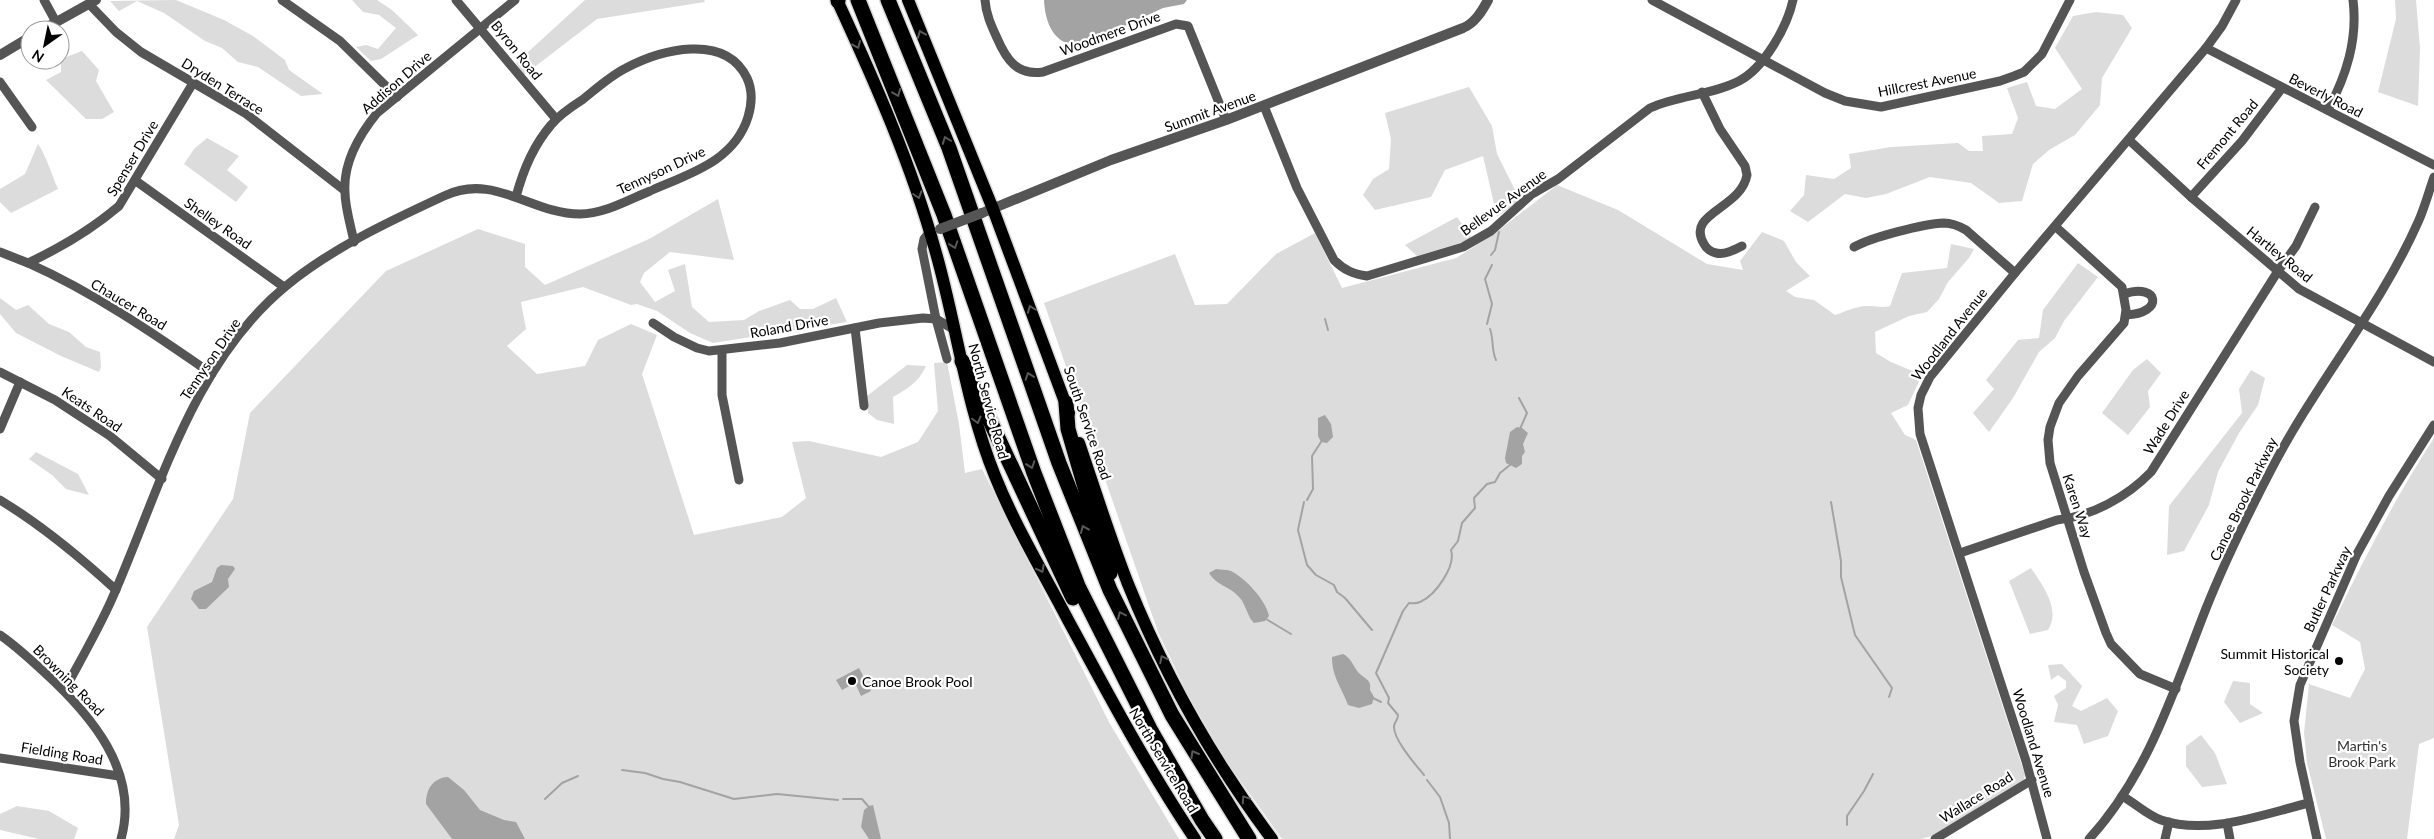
<svg xmlns="http://www.w3.org/2000/svg" width="2434" height="839" viewBox="0 0 2434 839" font-family="Lato,sans-serif">
<style>
.green{fill:#dcdcdc}
.water{fill:#a3a3a3}
.lines{fill:none;stroke-linecap:round;stroke-linejoin:round}
.stream{stroke:#a3a3a3;stroke-width:2}
.primary-casing{stroke:#dbdbdb;stroke-width:15}
.motorway-casing{stroke:#dbdbdb;stroke-width:18}
.minor{stroke:#555;stroke-width:9}
.tertiary{stroke:#555;stroke-width:10}
.primary{stroke:#000;stroke-width:12}
.motorway{stroke:#000;stroke-width:15}
.tertiary-bridge{stroke:#555;stroke-width:10}
.oneway{stroke:#595959}
.poi-dot{fill:#000;stroke:#fff;stroke-width:2}
.labels{text-anchor:middle;dominant-baseline:central;stroke-width:4.5;stroke-linejoin:round;paint-order:stroke}
.street-label{font-size:14px;fill:#000;stroke:#fff}
.poi-label{font-size:14px;fill:#000;stroke:#fff;text-anchor:end}
.park-label{font-size:14px;fill:#333;stroke:#fff}
</style>
<rect width="100%" height="100%" fill="#fff"/>
<g class="green">
<path d="M176,0l48,20 29,16 32,24 4,10 34,24 -22,2 -43,-29 -20,-5 -16,-14 -17,-7 -41,-28 -27,-12 -18,10 -9,-10z"/>
<path d="M352,0h25l15,10 26,25 -37,24 -10,2 -15,-14 10,-2 12,4 18,-21 -17,-13 -16,-3z"/>
<path d="M585,0h119l1,2 -108,17 -73,56 -8,-12z"/>
<path d="M2395,0h21l4,48 -2,58 -40,-14 18,-73z"/>
<path d="M2096,12l27,3 9,13 -30,50 -2,27 -25,30 -26,15 -16,14 -11,37 -23,2 -28,-20 -41,-6 -44,17 -20,4 -21,-4 -37,28 -18,-11 14,-16 2,-20 28,4 17,-11 -2,-14 42,-7 67,-4 11,8h14l-1,-15 30,-2 6,-16 -11,-30 20,-6 9,24 19,3 27,-20 -27,-41 18,-32z"/>
<path d="M82,51l17,19 -3,11 18,31 -12,7h-16l-40,-39 15,-8v-13z"/>
<path d="M1469,87l23,39 5,28 23,46 -23,17 -14,-61 -38,14 -14,27 -56,13 -12,-15 10,-16 16,-10 2,-30 -6,-26z"/>
<path d="M207,138l32,18 -12,14 21,17 -12,15 -52,-38 10,-15z"/>
<path d="M38,144c9,13 13,30 20,45l-47,24 -11,-11v-13l25,-15z"/>
<path d="M1557,185l61,25 89,54 36,6 -3,-9 22,-29 22,9 12,21 14,14 -24,15 9,6 19,3 21,15c11,-4 23,-10 35,-9 8,0 12,2 20,0l12,-33 45,-5 4,-24 23,5 -5,9 -21,24 -9,17 -12,13 -18,4 -34,16 1,21 15,9 31,13 -14,30 -17,8 14,22 11,5 109,335 -2,7 -91,54 -11,3h-639l-53,-74 -22,-37 -21,-37 -28,-59 -114,-329 131,-49 20,51 32,-1 49,-50 39,-21 27,55 114,-30 38,-24z"/>
<path d="M718,199l16,61 -64,-8 -26,21 -4,9 15,20 20,-11 -7,-21 17,-6 7,43 17,15 35,-2 15,-9 31,-11 10,9h13l23,-11 11,24 -134,21 -23,-10 -33,-22 -20,-7 -6,1 -48,-18 -62,15 5,27 -19,17 30,28 48,-8 13,-26 33,-16 26,11 -15,39 52,161 88,-18 24,-19 -14,-56 17,-1 72,16 37,-15 20,-31 -4,-48 13,-1 12,62 6,49 17,-4 128,255 69,115h-1005l5,-14 -32,-198 86,-128 17,-86 136,-142 92,-42 47,15v23l20,18 104,-46z"/>
<path d="M1457,217l16,22 -56,17 -12,-11z"/>
<path d="M2078,263l20,14 -34,44 -9,17 -16,14 -26,46 -24,34 -16,-19 21,-24 -8,-9 32,-40 21,-2 4,-28z"/>
<path d="M0,298l16,12 12,-5 21,19 20,8 17,15 14,5 1,15 -2,5 -38,-16 -45,-23 -16,-19z"/>
<path d="M2147,359l14,14 -13,18 2,16 -22,28 -26,-22 31,-43z"/>
<path d="M907,365l19,1c-7,16 -19,23 -33,31l1,27 -17,-4 -9,-7 -1,-17z"/>
<path d="M2251,370l14,8 -7,27 -19,28 -21,39 -9,33 -25,46 -17,4 2,-49 73,-93 -3,-24z"/>
<path d="M2434,438v300l-15,6 -12,95h-81l-19,-76 -3,-30 5,-49 41,14 15,-29 -5,-27 -28,-17c31,-64 63,-127 102,-187z"/>
<path d="M36,452l42,22 11,21 -23,-6 -14,-14 -23,-16z"/>
<path d="M2031,568c12,18 30,41 17,62l-18,4 -21,-53z"/>
<path d="M2062,664l20,22 -10,20 9,5 26,-13 11,13 -10,25 -24,8 -7,-19 -23,-3 4,-17 -4,-9 12,-8v-7l-8,-6 -7,5 -3,-15z"/>
<path d="M2233,681l17,2v21l13,9 -23,10 -16,-21z"/>
<path d="M2201,735l14,18 12,31 -25,3 -16,-21v-20z"/>
<path d="M17,806l32,5 29,17 -4,11h-35l-39,-9v-16z"/>
</g>
<g class="water">
<path d="M1044,0h143l-3,4 -21,4 -77,36c-29,6 -41,-18 -42,-44z"/>
<path d="M1325,415l6,9 2,13 -6,6 -6,-1 -3,-6v-18z"/>
<path d="M1517,427l5,1 6,5 -5,11 2,8 -3,4v8l-6,4 -10,-5 -1,-5 5,-26z"/>
<path d="M221,565l12,1 2,3 -7,10 1,8 -23,22h-7l-8,-10 3,-8 18,-9 5,-14z"/>
<path d="M1216,569c5,1 10,0 15,2 14,7 35,29 38,45l-4,5 -11,2c-7,-7 -8,-18 -14,-25 -10,-12 -23,-12 -31,-25z"/>
<path d="M1343,654c8,4 9,10 15,18 6,7 14,7 12,18l4,7 -2,7 -13,4 -11,-3c-7,-19 -16,-28 -16,-48z"/>
<path d="M859,668l12,23 -10,5 -6,-13 -13,7 -6,-10z"/>
<path d="M448,777l16,13 16,20 24,10 12,2 9,17h-73l-26,-35c0,-14 6,-26 22,-27z"/>
<path d="M873,805l8,34h-12l-8,-12 3,-17 5,-4z"/>
</g>
<g class="lines">
<g class="stream">
<path d="M1491,255l4,-5 4,-18"/>
<path d="M1325,319l3,11"/>
<path d="M1487,324l5,-20 -7,-25 7,-14"/>
<path d="M1490,329c4,11 1,20 6,31"/>
<path d="M1519,398l8,15 -7,16"/>
<path d="M1307,500l6,-11 -1,-33 9,-14"/>
<path d="M1304,502l-6,28 9,35 9,10 18,10 3,7 8,6 27,32"/>
<path d="M1831,502l10,59v16l14,58 37,53 -3,9"/>
<path d="M1266,619l25,15"/>
<path d="M1373,698l8,4"/>
<path d="M622,770l23,3 18,6 17,3 54,17 43,-5 61,6"/>
<path d="M1424,775c-9,-11 -31,-36 -30,-49 1,-5 4,-6 4,-11l-10,-12 1,-5 -13,-25 27,-62 6,-8c4,0 7,1 11,-1 16,-7 36,-36 31,-52l7,-9 4,-18 13,-15 -1,-10 13,-14 8,-2 5,-9 10,-8"/>
<path d="M1427,780l13,17 9,26 1,16"/>
<path d="M545,799l17,-16 16,-7"/>
<path d="M843,799h19l6,7"/>
<path d="M1847,825v-9l17,-25 9,-17"/>
</g>
<g class="primary-casing">
<g id="primary">
<path d="M837,0c38,82 75,166 99,253 21,74 30,152 59,223 20,50 48,96 73,144 40,74 80,149 127,219"/>
<path d="M908,0l85,209 76,204"/>
<path d="M1079,443c16,47 31,95 49,141 36,89 86,178 144,255"/>
</g>
</g>
<g class="motorway-casing">
<g id="motorway">
<path d="M838,0v1"/>
<path d="M858,0l86,215 90,258 44,113 73,145 51,89 13,19"/>
<path d="M888,0l61,148 110,315 51,127 62,125 77,124"/>
<path d="M962,361l111,237"/>
<path d="M1066,403l2,26 42,144"/>
</g>
</g>
<g class="minor">
<path d="M44,0l12,22"/>
<path d="M282,0l58,41 57,56"/>
<path d="M456,0l100,119"/>
<path d="M985,0c1,14 6,25 12,38 9,21 20,38 46,34l133,-48 12,2 38,94"/>
<path d="M1652,0l173,93 20,8 36,6 119,-26 14,-5 10,-4 18,-18 28,-54"/>
<path d="M89,4l27,28 25,20 104,61 99,77"/>
<path d="M2206,48l228,117"/>
<path d="M0,82l32,45"/>
<path d="M1702,92l18,37 25,37 2,9c-6,34 -62,38 -43,69 2,4 7,8 12,9 9,2 18,-3 26,-7"/>
<path d="M1264,106l33,82 37,72c10,10 19,14 33,16l96,-29 28,-16 41,-37 26,-15 92,-71c28,-13 62,-13 89,-27 25,-13 48,-54 54,-81"/>
<path d="M2328,110c18,-34 30,-70 25,-110"/>
<path d="M2129,140l62,57 108,92 135,73"/>
<path d="M136,181l148,106"/>
<path d="M2191,197l51,-56 40,-53"/>
<path d="M2056,227l66,60 4,23 -2,13 -46,53 -19,27 -9,24 -2,13 2,23 34,109 22,61 5,11 29,30 36,15"/>
<path d="M930,232l-6,7 -2,10 14,70 11,40"/>
<path d="M354,242c-3,-16 -9,-34 -9,-50 -2,-29 15,-58 32,-79l138,-113"/>
<path d="M1854,247c18,-10 69,-23 90,-24 8,0 15,3 22,7l49,43"/>
<path d="M0,252l28,11c32,-15 64,-34 91,-57l74,-123"/>
<path d="M28,263c65,29 125,70 184,111"/>
<path d="M2124,294c36,-12 40,20 2,21"/>
<path d="M653,323l21,14 23,11 12,3 71,-8 99,-20 44,-5 13,1 19,11"/>
<path d="M855,328l9,78"/>
<path d="M722,351v44l17,85"/>
<path d="M0,372l55,28 55,36 52,43"/>
<path d="M0,429l20,-47"/>
<path d="M0,500c43,26 79,56 116,90"/>
<path d="M1960,553l97,-33c35,-4 70,-23 94,-48l127,-201 18,-25 19,-39"/>
<path d="M0,635c16,11 30,24 44,37 46,42 96,99 77,167"/>
<path d="M64,691c16,-30 33,-59 47,-90 48,-108 80,-237 175,-315 46,-38 104,-65 158,-90 50,-24 87,18 136,18 24,0 48,-14 70,-23 38,-17 84,-29 98,-74 4,-13 5,-26 -1,-39 -22,-46 -87,-28 -121,-10 -16,8 -30,21 -44,32 -11,7 -23,15 -31,25 -18,21 -28,45 -35,72"/>
<path d="M0,758l119,18"/>
<path d="M2122,796c13,7 25,19 39,24 47,16 102,-6 148,-17"/>
<path d="M2227,823l3,16"/>
<path d="M1935,839l97,-59"/>
<path d="M2047,839l-21,-78 -106,-327 -2,-26 3,-13 9,-18 85,-104 191,-225 16,-22 14,-26"/>
<path d="M2089,839c59,-64 85,-149 116,-228 19,-48 42,-95 66,-141 44,-86 109,-161 148,-250 6,-14 10,-29 15,-43"/>
<path d="M2165,839l4,-17"/>
<path d="M2317,839l-17,-77 -6,-41 6,-36 57,-131 32,-58 45,-71"/>
</g>
<g class="tertiary">
<path d="M42,30l54,-30"/>
<path d="M0,55l30,-18"/>
<path d="M982,213l129,-53 115,-40 237,-92c12,-5 19,-17 25,-28"/>
</g>
<use href="#primary" class="primary"/>
<use href="#motorway" class="motorway"/>
<path class="tertiary-bridge" d="M940,229l42,-16"/>
</g>
<defs><path id="oneway-chevron" d="M-2-3.5L2.5 0L-2 3.5" fill="none" stroke-width="1.6" stroke-linecap="round" stroke-linejoin="round" transform="scale(1.25)"/></defs>
<g class="oneway">
<use href="#oneway-chevron" transform="translate(921 34) rotate(-112)"/>
<use href="#oneway-chevron" transform="translate(857 45) rotate(66)"/>
<use href="#oneway-chevron" transform="translate(897 93) rotate(68)"/>
<use href="#oneway-chevron" transform="translate(946 140) rotate(-111)"/>
<use href="#oneway-chevron" transform="translate(918 195) rotate(72)"/>
<use href="#oneway-chevron" transform="translate(954 245) rotate(71)"/>
<use href="#oneway-chevron" transform="translate(1031 309) rotate(-111)"/>
<use href="#oneway-chevron" transform="translate(1029 376) rotate(-109)"/>
<use href="#oneway-chevron" transform="translate(977 420) rotate(75)"/>
<use href="#oneway-chevron" transform="translate(1031 465) rotate(71)"/>
<use href="#oneway-chevron" transform="translate(1084 529) rotate(-113)"/>
<use href="#oneway-chevron" transform="translate(1041 569) rotate(62)"/>
<use href="#oneway-chevron" transform="translate(1121 615) rotate(-115)"/>
<use href="#oneway-chevron" transform="translate(1163 659) rotate(-117)"/>
<use href="#oneway-chevron" transform="translate(1194 754) rotate(-120)"/>
<use href="#oneway-chevron" transform="translate(1245 799) rotate(-124)"/>
</g>
<g class="poi-dot">
<circle cx="2339" cy="661" r="5"/>
<circle cx="852" cy="681" r="5"/>
</g>
<g class="labels">
<g class="street-label">
<text transform="translate(1110 33) rotate(-20)">Woodmere Drive</text>
<text transform="translate(517 50) rotate(51)">Byron Road</text>
<text transform="translate(396 82) rotate(-41)">Addison Drive</text>
<text transform="translate(1927 82) rotate(-11)">Hillcrest Avenue</text>
<text transform="translate(223 86) rotate(32)">Dryden Terrace</text>
<text transform="translate(2326 95) rotate(27)">Beverly Road</text>
<text transform="translate(1210 111) rotate(-20)">Summit Avenue</text>
<text transform="translate(2227 134) rotate(-50)">Fremont Road</text>
<text transform="translate(132 158) rotate(-59)">Spenser Drive</text>
<text transform="translate(661 170) rotate(-25)">Tennyson Drive</text>
<text transform="translate(1503 202) rotate(-36)">Bellevue Avenue</text>
<text transform="translate(218 223) rotate(35)">Shelley Road</text>
<text transform="translate(2280 254) rotate(39)">Hartley Road</text>
<text transform="translate(129 304) rotate(31)">Chaucer Road</text>
<text transform="translate(789 326) rotate(-10)">Roland Drive</text>
<text transform="translate(1949 334) rotate(-52)">Woodland Avenue</text>
<text transform="translate(210 359) rotate(-56)">Tennyson Drive</text>
<text transform="translate(989 401) rotate(75)">North Service Road</text>
<text transform="translate(92 409) rotate(34)">Keats Road</text>
<text transform="translate(2166 422) rotate(-58)">Wade Drive</text>
<text transform="translate(1088 423) rotate(71)">South Service Road</text>
<text transform="translate(2243 499) rotate(-64)">Canoe Brook Parkway</text>
<text transform="translate(2078 506) rotate(72)">Karen Way</text>
<text transform="translate(2327 589) rotate(-65)">Butler Parkway</text>
<text transform="translate(69 680) rotate(45)">Browning Road</text>
<text transform="translate(2034 743) rotate(73)">Woodland Avenue</text>
<text transform="translate(62 753) rotate(9)">Fielding Road</text>
<text transform="translate(1164 760) rotate(59)">North Service Road</text>
<text transform="translate(1976 797) rotate(-32)">Wallace Road</text>
</g>
<g class="poi-label">
<text x="2329" y="653">Summit Historical<tspan x="2329" dy="16">Society</tspan></text>
<text x="862" y="681" text-anchor="start">Canoe Brook Pool</text>
</g>
<g class="park-label">
<text x="2362" y="745">Martin's<tspan x="2362" dy="16">Brook Park</tspan></text>
</g>
</g>
<g transform="translate(45 45) rotate(213)"><circle r="24" fill="#ffffff" stroke="#999999"/>
<path d="M0-4L9 19L0 12L-9 19Z" fill="#000000"/>
<text y="-8" font-size="14" font-weight="bold" text-anchor="middle" fill="#000000">N</text>
</g>
</svg>
